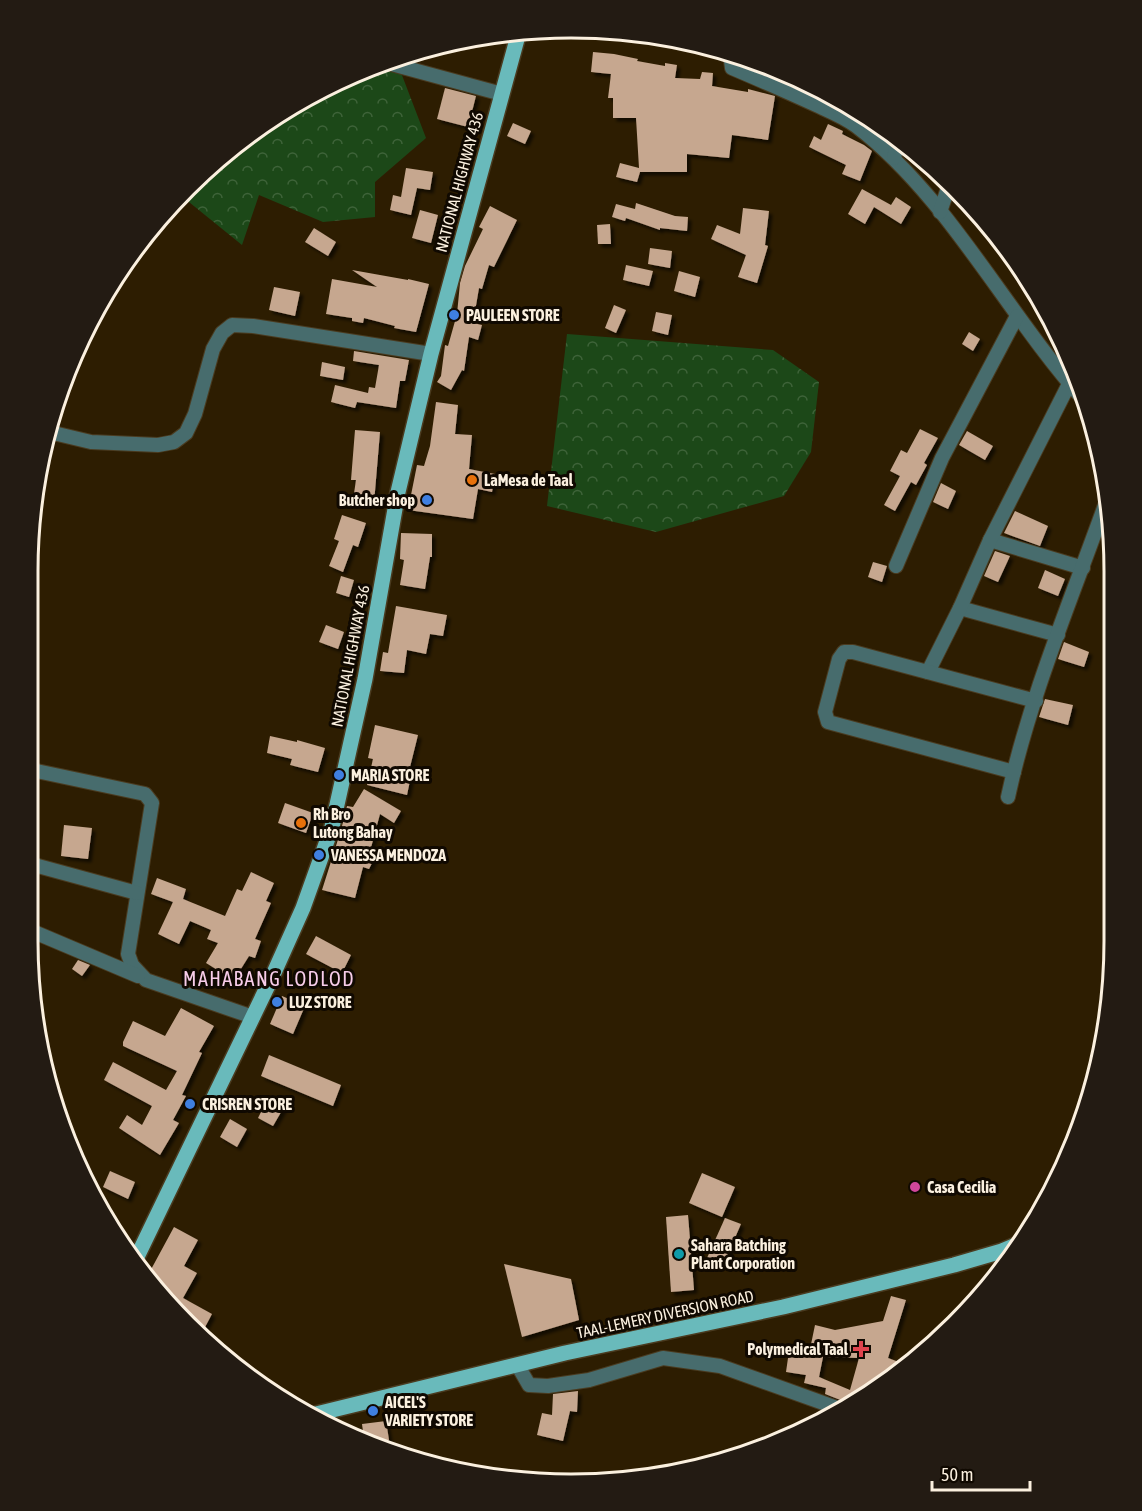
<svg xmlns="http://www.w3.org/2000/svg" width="1142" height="1511" viewBox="0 0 1142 1511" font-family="'Asap Condensed',sans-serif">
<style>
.forest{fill:url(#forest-crowns)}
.building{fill:#c6a78f;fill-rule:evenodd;filter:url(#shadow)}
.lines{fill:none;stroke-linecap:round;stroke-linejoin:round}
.minor-casing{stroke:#4a3b20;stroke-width:16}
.major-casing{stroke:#4a3b20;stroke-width:18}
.minor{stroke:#476c6d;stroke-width:14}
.major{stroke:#69babb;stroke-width:15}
.shop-dot{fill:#3f7fe0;stroke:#100901;stroke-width:2}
.food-dot{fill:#e8710a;stroke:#100901;stroke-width:2}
.hotel-dot{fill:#d1479c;stroke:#100901;stroke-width:2}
.culture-dot{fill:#0f9aa8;stroke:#100901;stroke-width:2}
.health-dot{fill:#e0444e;stroke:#100901;stroke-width:2}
.labels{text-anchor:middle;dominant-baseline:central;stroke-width:6;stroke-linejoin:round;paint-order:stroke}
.street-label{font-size:16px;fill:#fbf0df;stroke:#100901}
.poi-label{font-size:16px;font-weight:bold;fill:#fbf0df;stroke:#100901;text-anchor:start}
.quarter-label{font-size:20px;letter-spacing:1.5px;fill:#f8cdea;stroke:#100901}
.rim{fill:none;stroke:#fbf0df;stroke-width:3}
</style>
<defs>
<pattern id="forest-crowns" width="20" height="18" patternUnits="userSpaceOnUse" patternTransform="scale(1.5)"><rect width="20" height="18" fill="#1c4818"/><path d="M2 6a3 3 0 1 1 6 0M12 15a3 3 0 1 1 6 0" fill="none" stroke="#3e6339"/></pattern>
<filter id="shadow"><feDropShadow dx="3.5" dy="3.5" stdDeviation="1.5" flood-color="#0009"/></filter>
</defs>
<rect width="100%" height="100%" fill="#2d1d01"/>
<g class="forest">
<path d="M376,65l24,5 26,68 -51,44v35l-52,5 -64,-27 -17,50 -58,-47 84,-79 95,-50z"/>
<path d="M567,334l206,16 46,32 -8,70 -27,44 -128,36 -109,-26z"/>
</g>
<g class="building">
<path d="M593,52l21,2 24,5 -1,2 28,5v-3l12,2 -2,13 25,1 2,-7 11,1 -1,13 36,6v-3l27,7 -7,44 -36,-5 -3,23 -42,-4v18h-47l-3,10 -21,-5 4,-14 19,5 -3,-50h-23v-20h-5l3,-24 -20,-2z"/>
<path d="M790,74l27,15v1l-18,-3 -10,-4z"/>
<path d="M445,88l31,8 -8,31 -31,-8z"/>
<path d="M513,123l18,8 -6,13 -18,-8z"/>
<path d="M828,124l15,7 -1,3 22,11 8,6 -12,30 -18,-7 4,-9 -37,-18 5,-11 7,4z"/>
<path d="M406,168l27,4 -3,18 -13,-2 -6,27 -21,-5 3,-15 8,2z"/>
<path d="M862,189l29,16 5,-8 15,10 -10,17 -27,-17 -9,17 -17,-10z"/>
<path d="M636,203l39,13 13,1 -1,14 -27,-3v2l-34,-12 -1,3 -13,-4 4,-13 19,5z"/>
<path d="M490,206l27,14 -23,47 -5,-2 -7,24 -3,-1 -6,35 9,2 -4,15 -9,-3 -5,34 -2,-1 -11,20 -14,-8 4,-6 4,-31 3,1 9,-32 3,-31 5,-17 18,-37 -4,-2z"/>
<path d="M743,208l26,3 -4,34 3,1 -11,37 -19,-6 8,-22 -35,-16 6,-14 23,9z"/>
<path d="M420,210l18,5 -7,28 -19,-5z"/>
<path d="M610,224l1,20h-13l-1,-19z"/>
<path d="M314,228l22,14 -8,14 -23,-14z"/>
<path d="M650,248l22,3 -2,17 -22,-4z"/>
<path d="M626,265l27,6 -4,15 -26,-6z"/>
<path d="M352,270l56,10v-1l21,5 -13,48 -22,-4 1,-2 -31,-8 -1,5 -11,-2v-3l-26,-4 6,-35 45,8z"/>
<path d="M679,271l21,6 -5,20 -21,-6z"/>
<path d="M274,287l26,5 -5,24 -26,-6z"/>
<path d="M614,305l12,5 -10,23 -11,-5z"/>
<path d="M656,312l16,3 -4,20 -16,-4z"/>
<path d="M969,332l11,7 -7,12 -11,-7z"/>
<path d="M354,351l55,9 -4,21h-5l-4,27 -39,-6 -2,6 -24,-6 4,-17 33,8 1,-6 6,1 4,-23 -26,-4z"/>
<path d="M322,362l23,5 -2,13 -23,-4z"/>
<path d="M436,402l22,3 -3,29 17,1 -3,34 26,5 -3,18 -14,-3 -5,30 -65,-9 9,-45 7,1 6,-20z"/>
<path d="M920,429l18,9 -14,25 3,2 -11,20 -5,-3 -16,29 -11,-6 16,-29 -10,-5 11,-21 6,3z"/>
<path d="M355,430l25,2 -6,71 -21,-3 3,-20h-5z"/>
<path d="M967,431l26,15 -8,14 -26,-15z"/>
<path d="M941,483l15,8 -8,18 -15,-7z"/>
<path d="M1015,511l33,15 -8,20 -36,-13z"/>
<path d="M342,515l24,8 -8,24 -5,-2 -10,27 -14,-6 10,-25 -5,-2z"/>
<path d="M401,533l31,1v23h-2l-5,32 -25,-4 4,-25 -4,-1z"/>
<path d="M995,551l15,5 -12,26 -14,-6z"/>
<path d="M873,562l14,4 -5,16 -14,-5z"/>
<path d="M1045,570l20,9 -7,17 -20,-8z"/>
<path d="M341,576l13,4 -5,17 -13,-4z"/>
<path d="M396,606l51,9 -4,21 -13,-2 -4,20 -19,-4 -3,23 -24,-2 3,-19 5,1z"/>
<path d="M326,625l18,7 -6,17 -19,-7z"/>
<path d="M1064,642l25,10 -5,15 -26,-8z"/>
<path d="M1045,699l28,6 -5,20 -29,-8z"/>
<path d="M375,725l43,10 -9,36h3l-5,24 -40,-10 6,-26 -5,-1z"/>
<path d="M270,736l27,6v-2l28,8 -7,24 -28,-7 2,-6 -25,-6z"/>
<path d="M364,789l37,22 -7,12 -14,-9 -11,41 6,2 -6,12 -6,-2 -8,31 -33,-8 19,-60 6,-24 6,1z"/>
<path d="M285,803l28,10 -7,20 -28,-10z"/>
<path d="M64,825l28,3 -4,31 -27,-3z"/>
<path d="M251,872l23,11 -8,18 5,2 -16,36 6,2 -6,17 -6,-2 -15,24 -28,-17 12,-20 -11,-4 4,-9 -21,-9 -11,23 -21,-10 15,-32 -22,-8 6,-16 29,11 -3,10 42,17 12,-27 5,2z"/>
<path d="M316,936l35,19 -9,18 -36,-19z"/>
<path d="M78,960l12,5 -8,11 -10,-7z"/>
<path d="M282,996l23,10 -12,28 -23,-10z"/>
<path d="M181,1008l33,18 -15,26 3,1 -20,42 4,1 -13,24 6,3 -19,32 -41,-27 8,-13 15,10 10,-19 -48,-26 9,-18 53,28 11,-19 -54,-25v-4l10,-21 32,15z"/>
<path d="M269,1055l72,30 -8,21 -72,-30z"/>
<path d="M268,1098l16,9 -11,19 -15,-8z"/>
<path d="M230,1119l17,10 -10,18 -17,-10z"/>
<path d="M110,1171l25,11 -7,17 -25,-12z"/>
<path d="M702,1173l33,14 -13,30 -33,-14z"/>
<path d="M688,1215l6,75 -23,2 -5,-75z"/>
<path d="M725,1218l16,6 -18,41 -16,-7z"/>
<path d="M174,1227l24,13 -14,26 13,7 -14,25 29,16 -8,15 -26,-15 -30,-39z"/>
<path d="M504,1264l67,15 8,41 -57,17z"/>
<path d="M891,1296l15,4 -18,58 19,7 -33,27 -26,13 -5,-4 -18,-7 1,-6 -22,-5 2,-8 -20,-3 3,-21 20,3 6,-29 20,5 48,-9zM823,1357l36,1 -9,32 -31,-13z"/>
<path d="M578,1391l-1,21 -7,-1 -7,30 -26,-6 5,-22 10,2 1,-21z"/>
<path d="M386,1421l3,19 -16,2 -9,-3 -2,-15z"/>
</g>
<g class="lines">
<g class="minor-casing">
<g id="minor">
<path d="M730,53l2,15c28,12 56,24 84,37 13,6 28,12 40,21 92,70 150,187 228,274"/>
<path d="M384,62l118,32"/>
<path d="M894,158l4,-19"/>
<path d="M940,212l10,-30"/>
<path d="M45,431l46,11 67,3 16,-3 12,-9 9,-19 18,-65 9,-16 10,-8 21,1 178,28"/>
<path d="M990,540l93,28"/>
<path d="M896,566l46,-108 75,-142"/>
<path d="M960,608l98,27"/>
<path d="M928,672l32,-64 30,-68 79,-156"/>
<path d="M27,769l118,25 7,9 -24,151 4,11 14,15 107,37"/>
<path d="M1014,772l-186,-50 -3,-10 14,-53 5,-7h9l183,49"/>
<path d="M1008,797c22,-102 66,-204 101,-303"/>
<path d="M27,863l110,30"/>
<path d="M27,929l111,47"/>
<path d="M518,1366l11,19 19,1 41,-6 74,-22 57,8 120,43"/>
</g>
</g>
<g class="major-casing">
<g id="major">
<path d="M136,1259l137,-284 30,-67 29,-81 33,-148 33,-187 33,-138 88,-322"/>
<path d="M312,1415l253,-62 218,-46 171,-42 48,-14 21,-9"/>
</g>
</g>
<use href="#minor" class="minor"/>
<use href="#major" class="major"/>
</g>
<g class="shop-dot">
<circle cx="454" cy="315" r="6"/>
<circle cx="427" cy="500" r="6"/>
<circle cx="339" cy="775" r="6"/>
<circle cx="319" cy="855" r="6"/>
<circle cx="277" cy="1002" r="6"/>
<circle cx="190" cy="1104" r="6"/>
<circle cx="373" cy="1411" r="6"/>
</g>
<g class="food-dot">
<circle cx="472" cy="480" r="6"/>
<circle cx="301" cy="823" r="6"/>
</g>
<circle class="hotel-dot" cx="915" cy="1187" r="6"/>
<circle class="culture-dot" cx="679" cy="1254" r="6"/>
<path class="health-dot" d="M858 1340h6v6h6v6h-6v6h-6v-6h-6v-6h6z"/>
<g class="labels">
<g class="street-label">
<text transform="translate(459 182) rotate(-75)">NATIONAL HIGHWAY 436</text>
<text transform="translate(350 656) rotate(-79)">NATIONAL HIGHWAY 436</text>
<text transform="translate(665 1314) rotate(-12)">TAAL-LEMERY DIVERSION ROAD</text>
</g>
<g class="poi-label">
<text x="466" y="315">PAULEEN STORE</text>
<text x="484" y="480">LaMesa de Taal</text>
<text x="415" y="500" text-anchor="end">Butcher shop</text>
<text x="351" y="775">MARIA STORE</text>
<text x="313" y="814">Rh Bro<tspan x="313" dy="18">Lutong Bahay</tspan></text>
<text x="331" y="855">VANESSA MENDOZA</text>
<text x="289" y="1002">LUZ STORE</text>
<text x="202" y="1104">CRISREN STORE</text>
<text x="927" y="1187">Casa Cecilia</text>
<text x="691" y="1245">Sahara Batching<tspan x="691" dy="18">Plant Corporation</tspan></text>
<text x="848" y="1349" text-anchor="end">Polymedical Taal</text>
<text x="385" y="1402">AICEL'S<tspan x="385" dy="18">VARIETY STORE</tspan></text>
</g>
<g class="quarter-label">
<text x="269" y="978">MAHABANG LODLOD</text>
</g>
</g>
<path d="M0 0H1142V1511H0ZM571 38H571A533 533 0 0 1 1104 571V941A533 533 0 0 1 571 1474H571A533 533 0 0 1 38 941V571A533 533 0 0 1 571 38Z" fill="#231b13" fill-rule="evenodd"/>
<path class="rim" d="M571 38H571A533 533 0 0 1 1104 571V941A533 533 0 0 1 571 1474H571A533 533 0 0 1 38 941V571A533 533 0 0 1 571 38Z"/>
<path d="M932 1481v9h98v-9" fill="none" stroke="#fbf0df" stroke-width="3"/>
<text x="941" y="1481" font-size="18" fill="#fbf0df" stroke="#100901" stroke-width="4.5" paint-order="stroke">50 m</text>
</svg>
